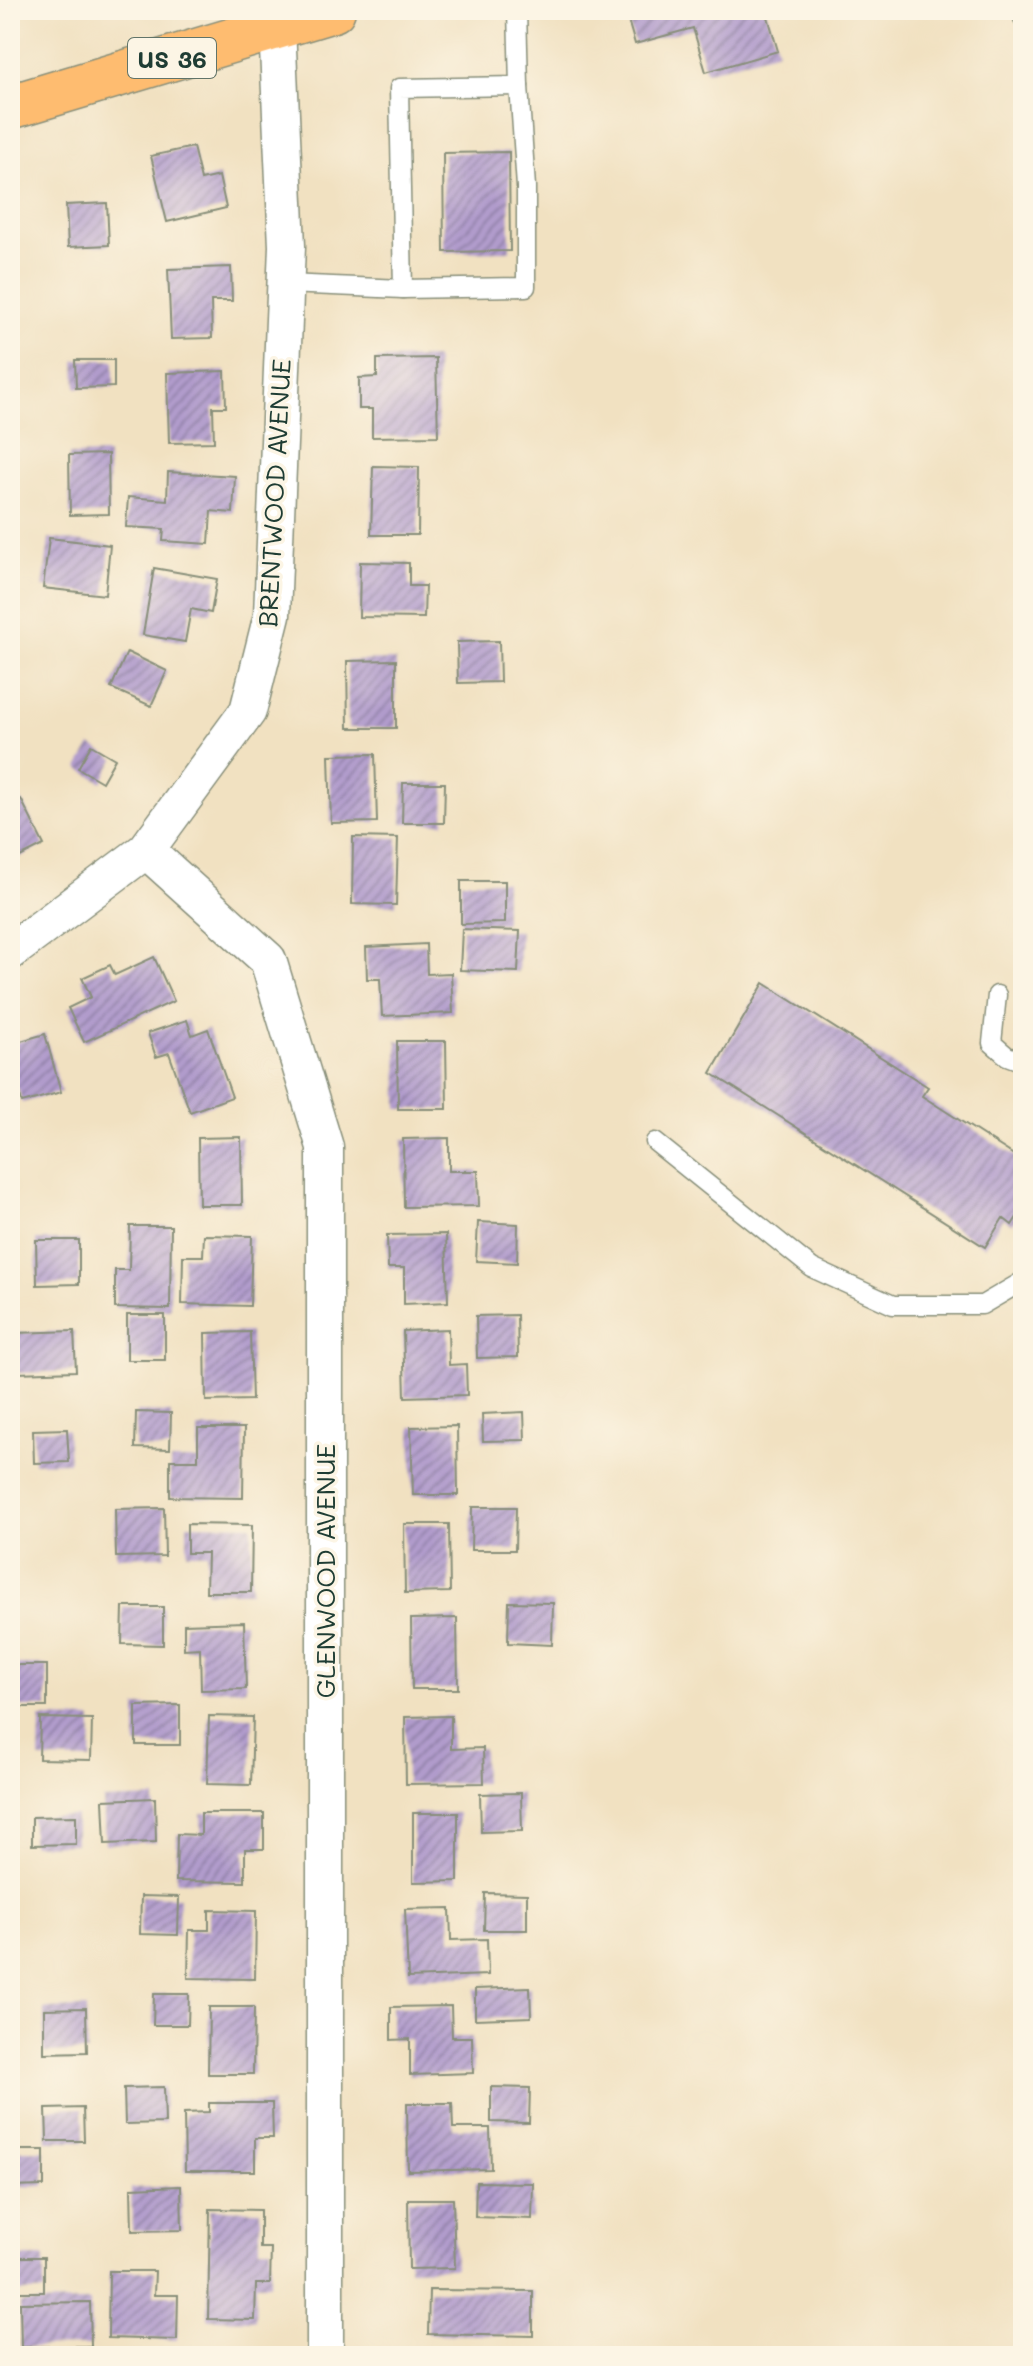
<svg xmlns="http://www.w3.org/2000/svg" width="1033" height="2366" viewBox="0 0 1033 2366" font-family="Mali,sans-serif">
<style>
.building{fill:url(#building-hatch)}
.lines{fill:none;stroke-linecap:round;stroke-linejoin:round}
.service-casing{stroke:#888f7a;stroke-width:21}
.minor-casing{stroke:#888f7a;stroke-width:39}
.primary-casing{stroke:#888f7a;stroke-width:47}
.service{stroke:#fff;stroke-width:18}
.minor{stroke:#fff;stroke-width:36}
.primary{stroke:#febc70;stroke-width:44}
.labels{text-anchor:middle;dominant-baseline:central;stroke-width:7;stroke-linejoin:round;paint-order:stroke}
.shield{fill:#fcf5e5;stroke:#617469;stroke-width:2}
.shield-label{font-size:24px;font-weight:bold;fill:#1f3d34}
.street-label{font-size:26px;fill:#1f3d34;stroke:#fcf5e5}
</style>
<defs>
<pattern id="building-hatch" width="6" height="6" patternUnits="userSpaceOnUse" patternTransform="scale(2)"><rect width="6" height="6" fill="#b19bcc"/><path d="M-1 1l2-2M0 6l6-6M5 7l2-2" fill="none" stroke="#8f80a6"/></pattern>
</defs>
<rect width="100%" height="100%" fill="#fcf5e5"/>
<filter id="ink" filterUnits="userSpaceOnUse"><feTurbulence type="fractalNoise" baseFrequency=".0125" numOctaves="2"/><feDisplacementMap in="SourceGraphic" scale="16" xChannelSelector="R" yChannelSelector="G"/><feConvolveMatrix kernelMatrix="1 2 1 2 8 2 1 2 1" color-interpolation-filters="sRGB"/></filter>
<filter id="wash" filterUnits="userSpaceOnUse"><feTurbulence type="fractalNoise" baseFrequency=".006" numOctaves="4" result="noise"/><feDisplacementMap in="SourceGraphic" scale="32" xChannelSelector="R" yChannelSelector="G"/><feGaussianBlur stdDeviation="1.8" result="paint"/><feColorMatrix in="noise" values="0 0 0 0 0 0 0 0 0 0 0 0 0 0 0 0 0 1.4 0 .05"/><feComposite in="paint" operator="in"/></filter>
<g filter="url(#wash)">
<rect width="100%" height="100%" fill="#f1e1c1"/>
<g id="blocks">
<g class="building">
<path d="M625,10h141l12,41 -72,21 -13,-44 -58,16z"/>
<path d="M193,147l8,33 18,-4 7,32 -59,14 -16,-66z"/>
<path d="M509,152l1,99 -66,1 -1,-99z"/>
<path d="M107,203l2,42 -41,2 -2,-42z"/>
<path d="M231,267l1,34h-21l1,37 -41,1 -3,-70z"/>
<path d="M436,358l2,78 -66,1v-28h-13v-31l18,-1v-18z"/>
<path d="M75,360h39v27l-38,1z"/>
<path d="M225,371l1,36h-13l1,35 -45,1 -2,-70z"/>
<path d="M108,454l1,60 -39,1 -1,-60z"/>
<path d="M373,466l46,1 -1,68h-47z"/>
<path d="M168,472l67,4 -2,37 -22,-2 -2,33 -46,-3 1,-12 -38,-2 2,-30 39,3z"/>
<path d="M49,538l61,7 -5,50 -62,-7z"/>
<path d="M360,562l49,1v23h16l-1,32 -65,-1z"/>
<path d="M154,568l63,11 -6,34 -20,-4 -6,33 -42,-7z"/>
<path d="M499,641l1,41 -42,1 -1,-41z"/>
<path d="M127,652l40,19 -16,35 -40,-18z"/>
<path d="M396,660v68h-48l-1,-67z"/>
<path d="M91,745l24,14 -13,23 -24,-14z"/>
<path d="M375,754l2,68 -46,1 -2,-68z"/>
<path d="M403,783h42l-1,40h-42z"/>
<path d="M21,799l23,46 -34,17v-58z"/>
<path d="M353,837l45,1 -2,67 -44,-1z"/>
<path d="M461,881h44v42l-44,1z"/>
<path d="M462,929l58,2 -2,41 -58,-2z"/>
<path d="M426,944l1,30 24,-1 2,40 -71,3 -2,-37h-13l-1,-32z"/>
<path d="M154,957l20,44 -90,41 -16,-34 23,-11 -9,-19 28,-13 5,10z"/>
<path d="M764,983l164,104 -6,9 101,65v47l-11,17 -9,-7 -18,29 -274,-174z"/>
<path d="M187,1020l5,15 16,-6 24,68 -42,15 -21,-59 -13,4 -8,-24z"/>
<path d="M45,1034l16,58 -39,11 -4,-15 -8,3v-47z"/>
<path d="M397,1041h49l1,68h-49z"/>
<path d="M241,1137l1,68h-43l-1,-67z"/>
<path d="M449,1138v33h29l1,35 -75,1 -1,-68z"/>
<path d="M478,1222l40,2 -1,39 -41,-2z"/>
<path d="M130,1226h41l-1,83 -55,-1v-38h14z"/>
<path d="M446,1234l2,68 -44,2v-36h-16l-1,-33z"/>
<path d="M204,1235l48,1 -2,70 -68,-2 1,-48h20z"/>
<path d="M36,1240h43v44l-42,1z"/>
<rect x="127" y="1315" width="38" height="45"/>
<path d="M517,1315l1,42 -41,1 -1,-42z"/>
<path d="M448,1329l1,36 17,-1 1,31 -62,2 -2,-66z"/>
<path d="M74,1331l2,40 -59,2 -1,-40z"/>
<path d="M250,1332l2,68 -46,1 -1,-68z"/>
<path d="M136,1412l35,1 -1,36 -35,-1z"/>
<path d="M524,1412l1,28 -42,1 -1,-27z"/>
<path d="M457,1426l1,69h-45l-2,-68z"/>
<path d="M198,1428h46l-1,70 -73,-1v-37h28z"/>
<path d="M67,1429l2,33 -35,1 -1,-33z"/>
<path d="M472,1507h44l-1,43h-44z"/>
<path d="M164,1508l1,48 -49,1 -1,-48z"/>
<path d="M187,1524l65,1 -1,67h-45l1,-39h-20z"/>
<path d="M404,1524h45l1,68 -45,1z"/>
<path d="M509,1602l44,1 -1,42 -44,-2z"/>
<path d="M123,1607h40v38l-41,-1z"/>
<path d="M457,1618l1,71h-46l-1,-70z"/>
<path d="M244,1622l2,67 -45,1 -1,-42 -16,1v-25z"/>
<rect x="10" y="1665" width="37" height="42"/>
<path d="M180,1705v40h-44v-39z"/>
<path d="M209,1716l44,1 -2,68 -44,-1z"/>
<path d="M451,1716v33l32,-1 1,35 -78,1 -1,-67z"/>
<path d="M40,1718l52,1 -1,41 -52,-1z"/>
<path d="M521,1793l1,38 -41,1 -1,-38z"/>
<path d="M155,1798l1,44 -51,2 -2,-44z"/>
<path d="M201,1813h63v36h-19v33l-69,-1 1,-47 24,1z"/>
<path d="M413,1813h45v68l-45,1z"/>
<path d="M76,1816v28l-44,1v-28z"/>
<path d="M485,1893l42,1v36h-43z"/>
<path d="M141,1896l38,1 -1,38 -38,-1z"/>
<path d="M450,1908l1,32 36,-1 1,36 -80,3 -3,-69z"/>
<path d="M209,1910l47,1 -1,68 -67,-1 1,-48h20z"/>
<path d="M530,1987l1,30 -56,2v-30z"/>
<path d="M154,1994h35l-1,31h-35z"/>
<path d="M451,2006l1,31h20l1,36 -63,2v-36l-19,1v-33z"/>
<path d="M209,2007h45l-1,67h-45z"/>
<path d="M86,2008l1,44 -43,1v-44z"/>
<path d="M164,2087l1,36 -40,1 -1,-36z"/>
<path d="M491,2087l39,1 -1,35 -38,-1z"/>
<path d="M209,2103h63l1,35h-18v33h-70l-1,-58 25,-1z"/>
<path d="M407,2103h45l1,25h37l1,41 -83,2z"/>
<path d="M83,2108l1,33h-37l-1,-32z"/>
<path d="M10,2150h34v36l-34,1z"/>
<path d="M476,2182l57,1 -1,36 -57,-2z"/>
<path d="M181,2186l1,44 -50,1 -1,-43z"/>
<path d="M408,2199h45l2,69 -46,1z"/>
<path d="M210,2209l50,1v38h11l-1,36h-14l-1,36 -47,-1z"/>
<rect x="10" y="2257" width="34" height="35"/>
<path d="M109,2271h46l-1,24h24l-1,45 -69,-2z"/>
<path d="M429,2290l104,1v45l-105,-2z"/>
<path d="M90,2302l1,44 -70,1 -1,-44z"/>
</g>
</g>
</g>
<g filter="url(#ink)">
<use href="#blocks" fill-opacity="0" stroke="#888f7a" stroke-width="2"/>
<g class="lines">
<g class="service-casing">
<g id="service">
<path d="M1023,10v8"/>
<path d="M286,284l117,5 -4,-201 120,-2 -2,-76"/>
<path d="M403,289l123,-2v-100l-7,-101"/>
<path d="M997,995l-5,48 15,13 16,6"/>
<path d="M655,1142l157,126 81,37h89l41,-24"/>
</g>
</g>
<g class="minor-casing">
<g id="minor">
<path d="M146,850l122,110 57,187v1209"/>
<path d="M10,952l136,-102 102,-139 24,-96 15,-369 -10,-219"/>
</g>
</g>
<g class="primary-casing">
<path id="primary" d="M10,107l323,-97"/>
</g>
<use href="#service" class="service"/>
<use href="#minor" class="minor"/>
<use href="#primary" class="primary"/>
</g>
</g>
<g class="labels">
<rect class="shield" x="128" y="38" width="88" height="40" rx="6"/>
<g class="shield-label">
<text x="172" y="58">US 36</text>
</g>
<g class="street-label">
<text transform="translate(274 493) rotate(-87)">BRENTWOOD AVENUE</text>
<text transform="translate(325 1571) rotate(-90)">GLENWOOD AVENUE</text>
</g>
</g>
<rect width="1033" height="2366" fill="none" stroke="#fcf5e5" stroke-width="40"/>
</svg>
